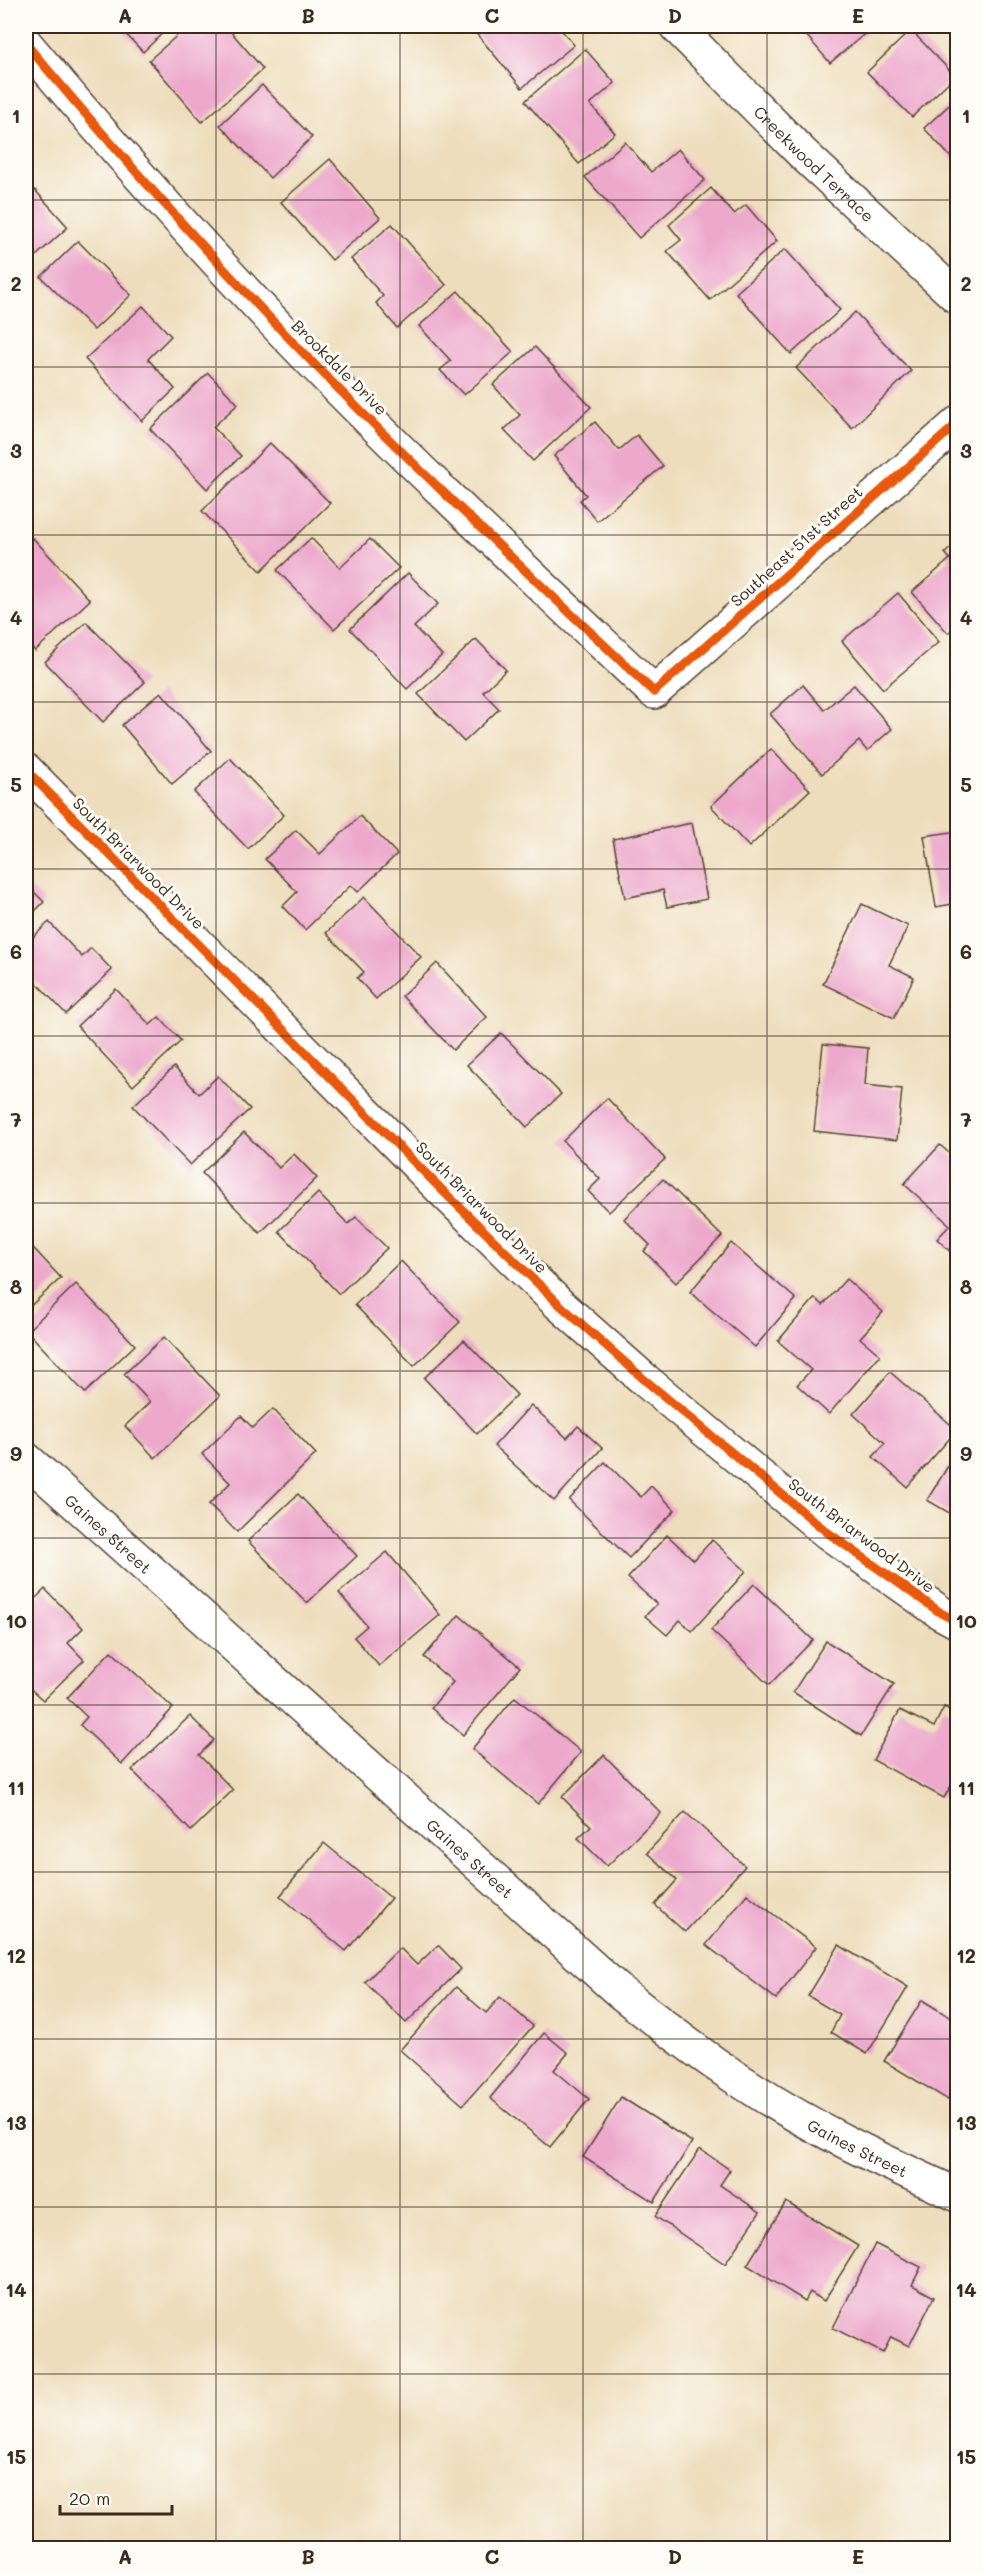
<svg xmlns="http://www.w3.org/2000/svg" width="983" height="2574" viewBox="0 0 983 2574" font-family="Mali,sans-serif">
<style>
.building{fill:#eda9cc}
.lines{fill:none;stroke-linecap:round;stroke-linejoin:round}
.street-casing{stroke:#564536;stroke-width:36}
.street{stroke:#fff;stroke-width:33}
.cycleway-casing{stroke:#fdfcf7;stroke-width:13}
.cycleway{stroke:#e8590c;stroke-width:9}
.grid{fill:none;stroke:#3b2a1e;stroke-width:1.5;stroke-opacity:0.55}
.labels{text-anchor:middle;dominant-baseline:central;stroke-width:6;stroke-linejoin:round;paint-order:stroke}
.street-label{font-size:16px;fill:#3b2a1e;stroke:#fdfcf7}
.neatline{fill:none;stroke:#3b2a1e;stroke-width:2}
.grid-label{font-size:20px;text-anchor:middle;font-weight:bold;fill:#3b2a1e}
</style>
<rect width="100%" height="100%" fill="#fdfcf7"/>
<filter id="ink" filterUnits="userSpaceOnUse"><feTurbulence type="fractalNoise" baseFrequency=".0167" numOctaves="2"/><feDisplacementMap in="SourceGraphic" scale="12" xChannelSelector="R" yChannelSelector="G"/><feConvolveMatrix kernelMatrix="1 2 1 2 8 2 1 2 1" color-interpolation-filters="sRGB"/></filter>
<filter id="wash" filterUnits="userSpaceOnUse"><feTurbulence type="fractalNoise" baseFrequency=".008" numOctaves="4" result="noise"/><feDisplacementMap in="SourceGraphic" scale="24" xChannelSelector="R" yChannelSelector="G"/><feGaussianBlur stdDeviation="1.35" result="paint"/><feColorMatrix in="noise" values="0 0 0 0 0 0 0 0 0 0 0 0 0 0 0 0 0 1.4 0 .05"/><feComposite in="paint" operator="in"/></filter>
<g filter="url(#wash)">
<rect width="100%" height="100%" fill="#eeddbc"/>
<g id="blocks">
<g class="building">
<path d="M118,26h52l-27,26z"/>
<path d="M188,26h38l37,43 -61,53 -53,-62z"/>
<path d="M438,26h15l-9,7z"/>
<path d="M470,26h88l16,19 -52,43z"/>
<path d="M803,26h71l-44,37 -30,-35z"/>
<path d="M911,30l44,46 -43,41 -45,-45z"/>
<path d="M585,49l30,34 -25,21 25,29 -36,31 -54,-63z"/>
<path d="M262,85l50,52 -42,41 -50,-53z"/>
<path d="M958,97v68l-34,-37z"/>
<path d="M625,142l26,30 27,-23 27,31 -66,58 -54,-61z"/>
<path d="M330,159l50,59 -48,42 -51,-58z"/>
<path d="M711,188l23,26 12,-9 31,36 -67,59 -43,-49 14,-11 -12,-15z"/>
<path d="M35,190l33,37 -42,38v-67z"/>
<path d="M392,224l54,61 -49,43 -21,-25 7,-7 -32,-37z"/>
<path d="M78,241l53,54 -37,35 -53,-53z"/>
<path d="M785,249l55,61 -49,44 -55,-61z"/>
<path d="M458,291l55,61 -49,43 -24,-25 11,-9 -32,-35z"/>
<path d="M143,306l28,30 -23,23 27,30 -33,32 -57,-62z"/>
<path d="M855,312l56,59 -59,57 -56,-60z"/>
<path d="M535,347l56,60 -58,54 -29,-31 16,-15 -27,-30z"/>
<path d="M208,373l30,31 -25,23 28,29 -34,33 -57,-60z"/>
<path d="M595,422l24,28 18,-15 26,31 -66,55 -17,-21 6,-5 -32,-39z"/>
<path d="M270,443l60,60 -69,68 -59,-60z"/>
<path d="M33,538l57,62 -55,51 -9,-10v-96z"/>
<path d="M311,538l29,30 30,-29 29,29 -65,61 -57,-59z"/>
<path d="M958,542v82l-10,9 -36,-41 38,-33 -5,-6z"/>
<path d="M408,573l30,31 -24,23 28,28 -35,34 -57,-60z"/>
<path d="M898,593l41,49 -56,47 -41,-48z"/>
<path d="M86,622l59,60 -42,40 -58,-60z"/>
<path d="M476,639l30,31 -23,22 16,17 -35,33 -46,-48z"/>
<path d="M803,685l21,25 30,-25 38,44 -25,22 -8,-10 -37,33 -52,-60z"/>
<path d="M161,692l50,59 -39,33 -50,-59z"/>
<path d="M771,749l39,41 -61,57 -38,-41z"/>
<path d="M230,758l54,57 -36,34 -54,-57z"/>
<path d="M360,816l37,38 -39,38 -7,-7 -46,45 -22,-24 14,-14 -32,-33 31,-29 24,24z"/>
<path d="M692,823l15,76 -40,8 -4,-17 -38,8 -12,-59z"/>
<path d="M958,831v72l-22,4 -12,-71z"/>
<path d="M26,884l18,18 -18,18z"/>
<path d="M364,897l57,60 -45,42 -19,-21 7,-6 -38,-39z"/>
<path d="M862,904l46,22 -19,39 25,12 -20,41 -71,-34z"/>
<path d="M49,922l33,35 9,-9 21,22 -46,44 -40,-42v-28z"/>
<path d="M437,963l50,54 -34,33 -51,-54z"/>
<path d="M116,989l34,36 9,-8 22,24 -48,45 -56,-60z"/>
<path d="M501,1033l60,61 -34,33 -60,-62z"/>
<path d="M823,1044l45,4 -3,37 37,4 -5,51 -83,-9z"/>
<path d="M174,1067l25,27 19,-18 32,33 -60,56 -57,-59z"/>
<path d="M607,1098l58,61 -56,53 -21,-21 12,-12 -37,-38z"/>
<path d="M244,1132l35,36 15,-14 23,24 -57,55 -58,-60z"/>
<path d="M940,1145l18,16 -2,96 -19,-18 13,-14 -46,-41z"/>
<path d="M663,1179l59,57 -46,47 -32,-32 6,-6 -26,-26z"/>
<path d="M318,1193l30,31 8,-7 31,31 -48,46 -60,-63z"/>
<path d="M26,1240l35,38 -35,32z"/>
<path d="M731,1243l65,56 -41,48 -65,-55z"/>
<path d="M401,1261l59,61 -46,44 -59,-61z"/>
<path d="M846,1279l37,33 -23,26 20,17 -51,59 -32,-29 14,-15 -33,-29 37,-43 8,7z"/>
<path d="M76,1284l59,61 -50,48 -58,-62z"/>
<path d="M164,1337l56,59 -65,62 -30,-32 25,-24 -26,-28z"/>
<path d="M464,1340l53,55 -40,39 -53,-56z"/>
<path d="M890,1372l67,58 -50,57 -34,-30 12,-14 -32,-29z"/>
<path d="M531,1405l36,33 11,-12 24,22 -48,53 -60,-55z"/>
<path d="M273,1409l43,45 -79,78 -28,-28 21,-21 -28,-29 39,-38 12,12z"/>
<path d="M958,1450v68l-31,-18z"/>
<path d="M605,1462l36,35 10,-11 24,24 -46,48 -60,-58z"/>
<path d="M298,1494l59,62 -50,47 -59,-62z"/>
<path d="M667,1535l27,25 18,-20 34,31 -54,60 -12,-11 -13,15 -22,-19 12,-12 -29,-26z"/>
<path d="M387,1552l53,63 -61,51 -25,-29 13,-11 -28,-33z"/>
<path d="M754,1584l59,56 -44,45 -58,-55z"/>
<path d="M45,1589l38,39 -15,15 16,17 -41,40 -17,-15v-77z"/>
<path d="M459,1615l61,52 -57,68 -32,-27 22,-26 -29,-25z"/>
<path d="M826,1641l68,43 -33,52 -68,-44z"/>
<path d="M111,1651l62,57 -51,56 -42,-39 7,-8 -20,-19z"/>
<path d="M515,1697l66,55 -43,52 -66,-55z"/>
<path d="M944,1707l14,7v60l-14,24 -71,-38 27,-50 34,17z"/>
<path d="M190,1716l24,24 -15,15 34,35 -42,41 -59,-61z"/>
<path d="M604,1755l57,58 -54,53 -29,-28 13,-12 -29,-29z"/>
<path d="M685,1812l60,54 -60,66 -30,-27 22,-25 -30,-27z"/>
<path d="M324,1843l67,55 -45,53 -66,-55z"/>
<path d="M747,1894l69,53 -40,52 -70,-54z"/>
<path d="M438,1945l23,24 -55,54 -41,-41 35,-34 17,17z"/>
<path d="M839,1945l69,42 -41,67 -36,-22 9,-17 -32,-19z"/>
<path d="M456,1987l30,26 14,-16 33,29 -70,79 -63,-55z"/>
<path d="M922,2000l36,22v84l-74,-45z"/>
<path d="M544,2033l24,20 -14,17 35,29 -39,48 -60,-49z"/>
<path d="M621,2097l71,45 -38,60 -71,-45z"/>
<path d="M700,2149l30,21 -10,15 40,27 -35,52 -70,-48z"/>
<path d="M786,2202l72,44 -34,55 -14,-9 -5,9 -58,-36z"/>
<path d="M875,2244l46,23 -9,18 22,12 -25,49 -18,-9 -8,16 -50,-25z"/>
</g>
</g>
</g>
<g filter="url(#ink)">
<use href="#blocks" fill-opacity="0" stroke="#564536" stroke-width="1.5"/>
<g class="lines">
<g class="street-casing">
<g id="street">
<path id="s1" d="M676,26l127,128 155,144"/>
<path d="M26,44c84,100 170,197 260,291 118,123 244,240 368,357l304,-269"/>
<path d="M26,770l416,420 117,114 87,77 181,151 114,81 17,9"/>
<path id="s2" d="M26,1459l594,533c42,33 84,66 130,95 65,43 137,76 208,108"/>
</g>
</g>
<use href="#street" class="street"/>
<g class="cycleway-casing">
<g id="cycleway">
<path d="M26,44c84,100 170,197 260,291 118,123 244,240 368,357l304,-269"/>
<path d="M26,770l416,420 117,114 87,77 181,151 114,81 17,9"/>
</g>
</g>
<use href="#cycleway" class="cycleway"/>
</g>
</g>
<path class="grid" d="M216,26v2522M400,26v2522M583,26v2522M767,26v2522M26,200h932M26,367h932M26,535h932M26,702h932M26,869h932M26,1036h932M26,1203h932M26,1371h932M26,1538h932M26,1705h932M26,1872h932M26,2039h932M26,2207h932M26,2374h932"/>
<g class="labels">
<g class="street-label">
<text stroke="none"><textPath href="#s1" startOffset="195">Creekwood Terrace</textPath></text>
<text transform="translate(340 367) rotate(45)">Brookdale Drive</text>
<text transform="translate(796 546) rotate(-42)">Southeast 51st Street</text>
<text transform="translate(139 863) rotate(45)">South Briarwood Drive</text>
<text transform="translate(482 1207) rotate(45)">South Briarwood Drive</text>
<text stroke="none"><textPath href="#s2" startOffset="111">Gaines Street</textPath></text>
<text transform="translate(862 1535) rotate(37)">South Briarwood Drive</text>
<text stroke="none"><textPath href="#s2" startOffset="597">Gaines Street</textPath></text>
<text stroke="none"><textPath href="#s2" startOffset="1083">Gaines Street</textPath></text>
</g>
</g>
<rect width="983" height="2574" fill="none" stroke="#fdfcf7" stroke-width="66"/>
<path d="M60 2505v9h112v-9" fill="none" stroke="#3b2a1e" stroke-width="3"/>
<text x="69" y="2505" font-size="18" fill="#3b2a1e" stroke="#fdfcf7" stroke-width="4.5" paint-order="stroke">20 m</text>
<rect x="33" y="33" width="917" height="2508" class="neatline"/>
<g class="grid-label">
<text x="125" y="23">A</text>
<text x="308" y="23">B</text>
<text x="492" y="23">C</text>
<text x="675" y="23">D</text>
<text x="858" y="23">E</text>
<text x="16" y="123">1</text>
<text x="966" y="123">1</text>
<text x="16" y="291">2</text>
<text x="966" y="291">2</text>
<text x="16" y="458">3</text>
<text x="966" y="458">3</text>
<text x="16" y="625">4</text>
<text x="966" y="625">4</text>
<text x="16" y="792">5</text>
<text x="966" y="792">5</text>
<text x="16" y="959">6</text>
<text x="966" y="959">6</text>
<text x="16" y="1127">7</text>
<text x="966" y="1127">7</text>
<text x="16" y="1294">8</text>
<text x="966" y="1294">8</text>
<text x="16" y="1461">9</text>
<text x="966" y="1461">9</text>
<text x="16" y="1628">10</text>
<text x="966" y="1628">10</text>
<text x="16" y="1795">11</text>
<text x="966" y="1795">11</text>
<text x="16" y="1963">12</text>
<text x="966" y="1963">12</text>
<text x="16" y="2130">13</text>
<text x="966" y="2130">13</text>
<text x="16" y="2297">14</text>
<text x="966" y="2297">14</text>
<text x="16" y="2464">15</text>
<text x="966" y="2464">15</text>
<text x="125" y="2564">A</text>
<text x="308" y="2564">B</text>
<text x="492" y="2564">C</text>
<text x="675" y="2564">D</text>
<text x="858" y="2564">E</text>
</g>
</svg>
